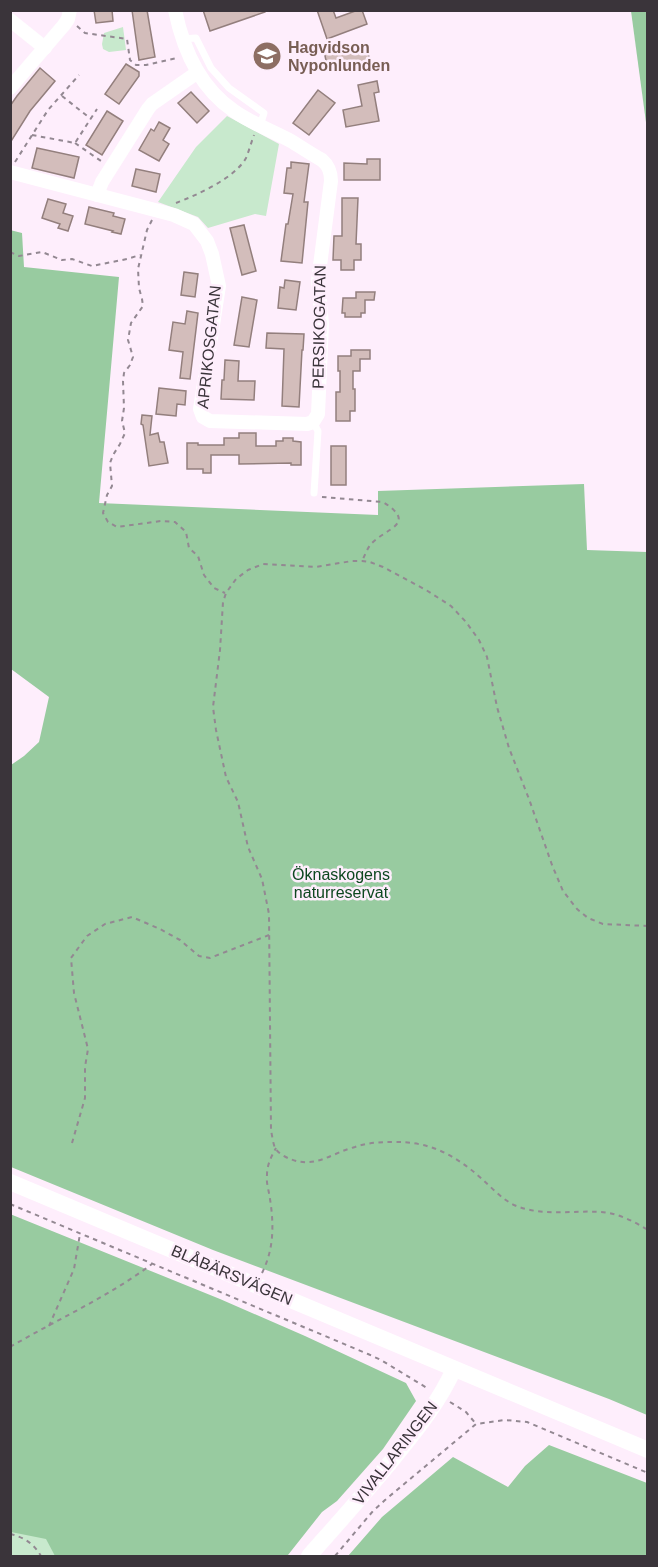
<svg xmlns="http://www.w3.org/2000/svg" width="658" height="1567" viewBox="0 0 658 1567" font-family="Helvetica,sans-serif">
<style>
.green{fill:#c8e9cd}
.forest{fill:#98cba0}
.building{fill:#d3bdbb;stroke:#937f7d;stroke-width:1.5}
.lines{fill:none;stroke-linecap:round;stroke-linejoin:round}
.path{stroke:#938892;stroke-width:2;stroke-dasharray:4.5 4.5;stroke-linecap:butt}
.service{stroke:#fff;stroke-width:7}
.minor{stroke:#fff;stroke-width:14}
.tertiary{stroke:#fff;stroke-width:16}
.labels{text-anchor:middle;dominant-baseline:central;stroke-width:5;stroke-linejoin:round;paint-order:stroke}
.education-label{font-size:16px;font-weight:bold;fill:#785e54;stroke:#feeefc;text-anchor:start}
.street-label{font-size:16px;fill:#3a343a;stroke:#feeefc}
.park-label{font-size:16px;fill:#0d471f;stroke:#feeefc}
</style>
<rect width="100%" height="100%" fill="#feeefc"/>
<g class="green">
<path d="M123,27l3,23 -17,2 -6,-3 -1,-5 2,-11z"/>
<path d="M227,116l52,28 -13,72 -11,-2 -47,14 -10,-11 -40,-15 38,-55z"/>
<path d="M10,1499l93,57h-92z"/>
</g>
<g class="forest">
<path d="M631,11h16v119z"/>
<path d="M10,230l12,3 2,34 95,10 -20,226 279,12v-24l206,-7 3,66 60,2v863l-38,-16 -396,-149 -202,-83v-402l13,-9 15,-14 10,-45 -38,-28z"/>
<path d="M10,1214l210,85 85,37 101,47 10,18 -33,48 -46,52 -15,11 -34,43 -11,1h-222l-9,-17 -35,-7z"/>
<path d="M549,1445l98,38v73h-299l34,-39 71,-60 55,30 17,-21z"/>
</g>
<g class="building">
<path d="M94,10h18l1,11 -17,2z"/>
<path d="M132,10h15l8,47 -16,3z"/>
<path d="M203,10h62v2l-55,19z"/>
<path d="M317,10h16l3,8 22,-8h4l5,14 -40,15z"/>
<path d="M366,43l4,19 -42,8 -4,-19z"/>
<path d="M126,64l13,8v4l-20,28 -14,-10z"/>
<path d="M40,68l15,13 -25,30 -20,32v-37l7,-10z"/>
<path d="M377,81l2,11 -5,1 5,28 -33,6 -3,-17 19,-4 -4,-21z"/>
<path d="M318,90l17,13 -26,32 -16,-12z"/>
<path d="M191,92l18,19 -12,12 -19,-20z"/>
<path d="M107,111l16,10 -21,34 -16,-10z"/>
<path d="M159,122l11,6 -7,12 6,4 -10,17 -20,-11 12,-21 3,2z"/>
<path d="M37,148l42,9 -5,21 -42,-10z"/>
<path d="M367,159h13v21h-36v-17l23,1z"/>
<path d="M291,162l18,2 -5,38h4l-6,61 -21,-2 5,-37h2l5,-30 -9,-1 3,-25h4z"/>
<path d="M136,169l24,5 -4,18 -24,-6z"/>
<path d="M342,198h16l-2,46h5v16h-7v10h-13v-10h-8l1,-24h8z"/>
<path d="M48,199l18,5 -3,9 10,3 -5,15 -10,-3 2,-4 -18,-6z"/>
<path d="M89,207l25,6 -1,3 12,3 -4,15 -9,-2 1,-1 -28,-7z"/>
<path d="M244,225l12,46 -14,4 -12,-47z"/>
<path d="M184,272l14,2 -3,23 -14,-2z"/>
<path d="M285,280l15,2 -4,28 -18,-2 2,-21 4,1z"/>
<path d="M356,292h19l-1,8h-9v13h-4v4h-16v-4h-3l1,-15h13z"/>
<path d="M242,297l15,3 -8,47 -15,-2z"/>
<path d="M187,311l11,2 -8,66 -10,-1 3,-26 -14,-2 4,-28 12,2z"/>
<path d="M267,333l37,1 -1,16h-1l-3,57 -17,-1 2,-57 -18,-1z"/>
<path d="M351,350h19v9h-10v12h-7v18h2v22h-5v10h-14v-29h4v-21h-2v-15h13z"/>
<path d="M225,360l14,1 -1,20h17l-1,19 -33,-1 1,-19h2z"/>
<path d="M159,388l27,3 -1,14 -8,-1 -1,12 -20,-2z"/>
<path d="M142,415l10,1 -2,19 8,-2 2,9h4l4,21 -19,3 -6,-41 -2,-1z"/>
<path d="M239,433h17v13h20v-5h7v-3h10v3l8,1v23h-10v-2l-52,1v-9h-28v18h-8v-4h-16v-26h11v2h26v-7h15z"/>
<rect x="331" y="446" width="15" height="39"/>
</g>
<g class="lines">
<g class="path">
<path d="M77,26l8,7 42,6 3,21 6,5h10l31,-7"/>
<path d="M62,96l29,23"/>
<path d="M32,135l43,8 22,-34"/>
<path d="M75,143l26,18"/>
<path d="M15,162l33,-52 31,-35"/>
<path d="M176,203c21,-8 59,-25 70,-45 3,-7 5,-15 8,-23"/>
<path d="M152,220l-5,10 -9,39 1,19 3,11 1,7 -12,17 -3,17 5,17 -3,8 -6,8 -1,8 1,27 -2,13 3,12 -5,11 -7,11 -3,8 2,23 -5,9 -4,18 5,9 9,5 44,-6 14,1 11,10 3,16 9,8 6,19 10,13 11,5"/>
<path d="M10,252l9,4 23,-4 20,8 10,-1 20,7 35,-7 13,-4"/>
<path d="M322,497l61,5c35,22 3,26 -12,42 -4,5 -6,11 -9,17"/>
<path d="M648,926l-45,-2 -15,-6 -11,-9 -14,-18 -11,-26 -23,-66 -20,-51 -12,-41 -10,-50 -8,-17 -13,-18 -15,-16 -25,-16 -43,-23 -13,-5 -8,-1h-10l-36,6 -53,-3 -15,6 -12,9 -10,14 -3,9 -3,48 -7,57 3,23 10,47 12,25 10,45 14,32 7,35 2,216c1,5 2,13 4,18 3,5 10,9 15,11 26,10 41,-6 65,-12 11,-4 24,-5 36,-5 38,-1 63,12 91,37 10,9 20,20 32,26 28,12 58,5 87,7 17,1 32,9 47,18"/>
<path d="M72,1143l13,-45v-31l3,-18 -14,-56 -3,-35 16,-22 18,-12 27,-7 28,12 20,11 19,16 11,2 59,-23"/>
<path d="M10,1204l358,150 13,6 46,28"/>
<path d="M262,1273c12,-24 12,-48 8,-74 -1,-8 -4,-16 -3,-24 0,-10 4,-18 9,-27"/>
<path d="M49,1326l25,-57 6,-35"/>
<path d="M10,1347c48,-28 98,-50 142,-83"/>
<path d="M450,1402l16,10 10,12"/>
<path d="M10,1534c14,3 24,10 31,22"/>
<path d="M335,1556l38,-45 12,-11 91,-76 29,-4 22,2 121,51"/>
</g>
<g class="service">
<path d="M181,39l15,-1 15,30 18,20 35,25 -4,13"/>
<path d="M313,422l5,9 -4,62"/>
</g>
<g class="minor">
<path d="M10,20l35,28"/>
<path d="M10,88l54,-63 4,-6 2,-9"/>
<path d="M10,172l164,43 20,9 13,17 5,13 7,32 -19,123 3,8 7,4 97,3 6,-2 5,-8 4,-90 -4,-43 13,-100c0,-9 -2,-15 -9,-21 -11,-6 -21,-13 -31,-19 -19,-10 -40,-18 -57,-30 -34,-23 -51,-62 -59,-101"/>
<path d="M97,195l5,-13 46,-73 4,-5 46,-32"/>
</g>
<g class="tertiary">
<path d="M10,1182l638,268"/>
<path d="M309,1556c30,-34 60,-67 88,-102 22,-27 43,-54 57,-85"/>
</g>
</g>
<defs>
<g id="school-disc" transform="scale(1.5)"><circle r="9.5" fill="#8d6e63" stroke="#feeefc"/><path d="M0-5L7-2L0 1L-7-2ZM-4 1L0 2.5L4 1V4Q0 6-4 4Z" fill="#fff"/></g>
</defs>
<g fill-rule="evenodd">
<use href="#school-disc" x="267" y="56"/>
</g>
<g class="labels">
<g class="education-label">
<text x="288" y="47">Hagvidson<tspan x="288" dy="18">Nyponlunden</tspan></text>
</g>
<g class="street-label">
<text transform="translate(319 327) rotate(-89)">PERSIKOGATAN</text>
<text transform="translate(209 347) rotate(-84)">APRIKOSGATAN</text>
<text transform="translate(232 1275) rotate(23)">BLÅBÄRSVÄGEN</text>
<text transform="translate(395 1453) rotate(-52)">VIVALLARINGEN</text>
</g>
<g class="park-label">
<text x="341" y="874">Öknaskogens<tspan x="341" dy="18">naturreservat</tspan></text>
</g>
</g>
<rect width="658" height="1567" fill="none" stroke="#3a343a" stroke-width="24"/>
</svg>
